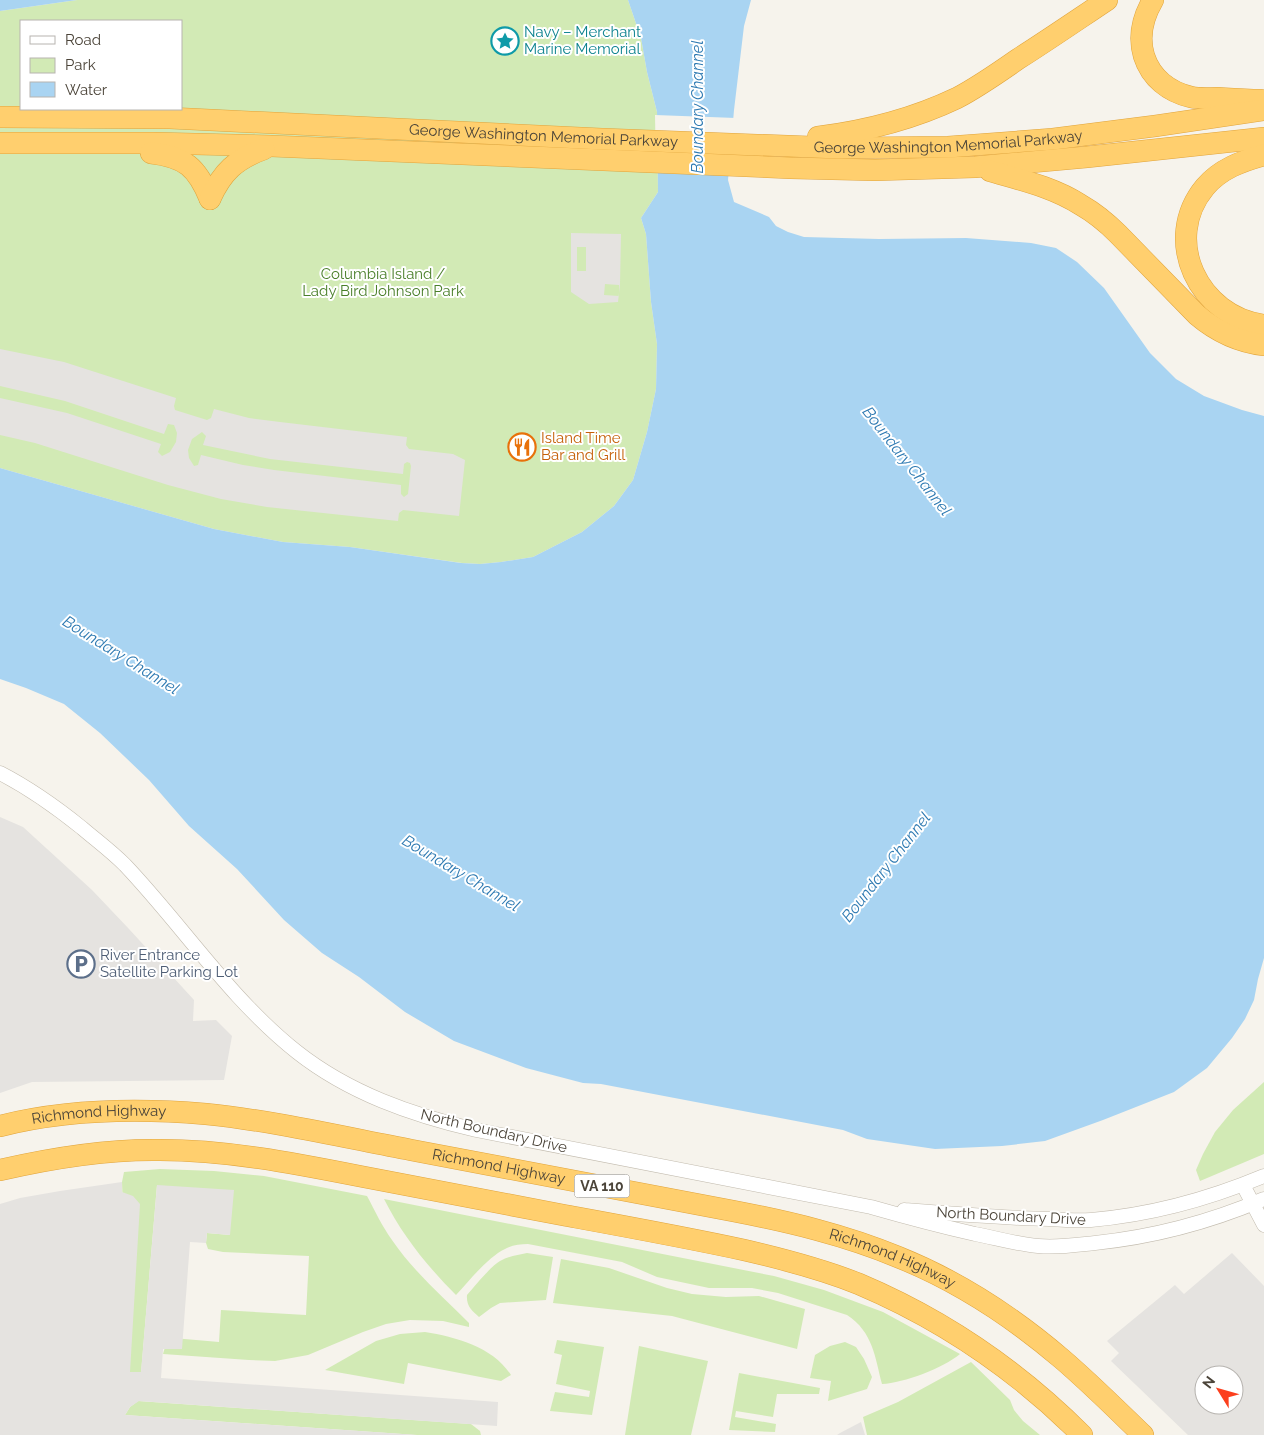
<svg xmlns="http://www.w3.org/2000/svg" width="1264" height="1435" viewBox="0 0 1264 1435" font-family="Raleway,sans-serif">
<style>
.green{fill:#d2eab5;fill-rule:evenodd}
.parking{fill:#e5e3e0;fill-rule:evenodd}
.water{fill:#a9d4f2}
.pier{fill:#f6f3ec}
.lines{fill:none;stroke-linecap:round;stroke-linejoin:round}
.tertiary-casing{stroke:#c2bbae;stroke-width:15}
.motorway-casing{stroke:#e0a43c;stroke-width:22}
.tertiary{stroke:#fff;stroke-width:14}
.motorway{stroke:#ffcf6e;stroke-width:21}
.labels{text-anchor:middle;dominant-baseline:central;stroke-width:4;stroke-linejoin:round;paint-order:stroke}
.shield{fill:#fff;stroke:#817c74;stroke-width:1}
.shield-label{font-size:14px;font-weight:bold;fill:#4b4439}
.culture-label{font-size:15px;fill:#0d838f;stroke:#fff;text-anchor:start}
.street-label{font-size:15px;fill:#4b4439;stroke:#fff}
.park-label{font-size:15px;fill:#4a7f2a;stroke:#fff}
.food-label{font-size:15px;fill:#c56008;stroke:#fff;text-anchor:start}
.service-label{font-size:15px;fill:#4e5e75;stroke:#fff;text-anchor:start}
.water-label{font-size:16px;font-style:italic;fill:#2e7ab2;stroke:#fff}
</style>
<rect width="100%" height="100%" fill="#f6f3ec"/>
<g class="green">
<path d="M77,0h551l13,38 6,34 10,40 1,80 -17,26 5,16 5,68 6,42 -1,45 -9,43 -14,48 -19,26 -32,26 -49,25 -32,5 -21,2 -18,-1 -112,-16 -67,-5 -69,-13 -214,-61v-457zM21,21h160v88h-160z"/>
<path d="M1264,1082v72l-64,27 -4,-11 7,-16 12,-22 18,-22z"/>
<path d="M160,1169l54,2 50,5 103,20c8,15 15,30 25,44 21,31 51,57 77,83v4l-26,-6 -33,-1 -24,4 -23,8 -55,23 -33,6 -26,-1 -86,-6 4,-14 6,-2 46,4 2,-32 85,5 3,-59 -86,-4 -15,-3 -2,-6 1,-10 23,2 -73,-50 -16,188 -3,2 -9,-3 -7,-190 2,-10z"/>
<path d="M384,1199l390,77 50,14 59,22 77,42c-17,14 -56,29 -78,30 -7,-27 -9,-52 -35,-69l-69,-22 -26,-5h-43l-52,-11 -35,-15 -94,-18c-8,0 -16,1 -23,5 -17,8 -36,32 -49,46 -29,-29 -54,-60 -72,-96z"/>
<path d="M527,1253l26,4 -7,43 -46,3 -9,5 -12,9c-7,-6 -13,-11 -12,-22 8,-9 23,-28 33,-34 9,-5 18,-6 27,-8z"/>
<path d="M561,1259l48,9 58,20 25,6 34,3 33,-1 46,13 -8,40 -125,-33 -119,-13z"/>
<path d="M425,1332c31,5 68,15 86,43l-10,6 -93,-18 -4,21 -79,-14 51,-29 24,-7z"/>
<path d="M557,1340l47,7 -12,68 -42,-4 5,-19 34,5 1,-6 -34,-7 6,-29 -8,-2z"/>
<path d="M845,1342l11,5 8,12 8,18 -5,12 -39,12 3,-20 -21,-3 5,-23 15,-9z"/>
<path d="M639,1346l69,15 -17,74h-66z"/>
<path d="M971,1362l39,38 4,10 9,11 17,14h-173l-4,-18 35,-15z"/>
<path d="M739,1373l81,15 -1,6h-42l-4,23 -37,-6 -1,6 41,7 -1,8 -46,-2z"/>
<path d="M138,1401l333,23 9,7 1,4h-64l-292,-20 5,-8z"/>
</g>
<g class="parking">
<path d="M571,233l50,1 -1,50 -2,18 -29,2 -18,-12zM577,247h9v24h-9zM605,284l14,1v11l-15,-1z"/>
<path d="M0,349l64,13 112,36 -2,8 1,4 32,10 4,-2 3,-9 35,9 31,4 127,15 -1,8 3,4 44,5 12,6 -6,56 -56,-6 -4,3 -1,8 -131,-14 -46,-8 -53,-14 -133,-42 -35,-8v-37l67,15 94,31 -3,8 4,4 8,-4 6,-10 1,-9 -3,-8 -6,-1 -4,10 -99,-33 -65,-15zM202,432l4,4 -3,9 67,14 133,15 1,-10 3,-2 3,1 1,3 -3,28 -4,3 -3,-3v-9l-127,-15 -31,-5 -42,-10 -3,10 -4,1 -5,-8 -1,-8 4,-11z"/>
<path d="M0,817l23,10 69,63 37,39 65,71 -1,21 23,-1 16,16 -8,44 -192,2 -32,11z"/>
<path d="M122,1182v10l11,4 7,8 -10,168h11l16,-187 77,5 -4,45 -23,-2 -1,10 -16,-1 -8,107h-19l-2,29 337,24 -1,24 -358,-25 -9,6 -5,8 292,20h-417v-231l20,-6 40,-7z"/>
<path d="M1232,1253l32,33v149h-76l-77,-74 8,-8 -12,-12 68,-56 9,9zM1204,1375h30v30h-30z"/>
<path d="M861,1422l4,13h-28l3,-2z"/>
</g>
<g class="water">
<path d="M0,0h77l-77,11z"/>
<path d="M628,0h123l-7,26 -10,84 -6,70 6,22 35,15 7,9 12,6 16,5 75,2 87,-1 65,5 25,5 21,14 27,26 46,65 26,26 28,17 38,14 22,6v542l-6,21 -4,21 -9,19 -13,19 -25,30 -33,24 -71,28 -58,21 -43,5 -67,3 -68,-10 -24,-9 -242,-46 -18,-1 -57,-15 -72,-27 -49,-29 -46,-35 -37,-24 -38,-33 -47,-51 -48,-43 -40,-46 -49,-47 -36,-29 -38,-16 -26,-9v-211l214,61 69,13 67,5 111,16 19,1 21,-2 32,-5 49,-25 32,-26 19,-26 14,-48 9,-43 1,-45 -6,-42 -5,-68 -5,-16 17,-26 -1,-80 -10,-40 -6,-34z"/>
</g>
<path class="pier" d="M655,115l81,3 -5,57 -75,-3z"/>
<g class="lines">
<g class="tertiary-casing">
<g id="tertiary">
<path d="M0,773c29,15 56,34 82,55 14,12 29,23 43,37 58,61 105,134 172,187 52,41 115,63 179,78l395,77c35,10 69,19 104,27 21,4 41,10 63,12 19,2 38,-1 57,-3 58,-6 115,-21 169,-44"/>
<path d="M1243,1185l21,40"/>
<path d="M904,1210c49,4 97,8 145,9 14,1 28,2 42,1 59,-5 118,-21 173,-44"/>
</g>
</g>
<g class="motorway-casing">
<g id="motorway">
<path d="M1153,0c-10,17 -15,36 -9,56 7,22 25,36 47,41 9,2 18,1 27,1 15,1 29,2 43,2"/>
<path id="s1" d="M0,117l170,1 432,21 237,9 109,-1 105,-8 102,-13 109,-16"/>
<path d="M818,137c48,-6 95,-18 139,-39 21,-11 41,-25 61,-39 30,-19 59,-39 89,-59"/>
<path d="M0,143h154l117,3 520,22 84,2 100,-3 112,-10 177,-19"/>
<path d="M151,153c34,4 46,14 59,46"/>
<path d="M1264,155c-22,6 -44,14 -59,32 -44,53 -6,130 59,138"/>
<path d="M990,171c31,9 63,16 91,34 14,8 26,18 37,29l79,81c20,17 41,27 67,30"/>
<path d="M210,199c12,-27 26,-40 54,-50"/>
<path id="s2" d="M0,1126c67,-17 137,-18 206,-12 69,7 137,23 205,36 107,20 215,41 322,61 57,11 112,24 165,46 60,24 116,61 164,102 28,24 54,50 81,76"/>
<path d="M0,1170c52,-12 106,-21 160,-20 67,0 133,13 199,26 68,13 136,26 204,39 60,11 121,22 181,35 39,9 78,19 115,34 85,36 159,87 223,151"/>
</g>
</g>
<use href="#tertiary" class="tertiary"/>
<use href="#motorway" class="motorway"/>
</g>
<defs>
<g id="sight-ring" transform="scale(1.4375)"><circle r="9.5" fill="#fff" stroke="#0f9aa8" stroke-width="1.5"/><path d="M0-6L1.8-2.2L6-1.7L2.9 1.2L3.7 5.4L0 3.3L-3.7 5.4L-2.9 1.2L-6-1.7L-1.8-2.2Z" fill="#0f9aa8"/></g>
<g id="restaurant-ring" transform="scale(1.4375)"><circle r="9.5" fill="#fff" stroke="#e8710a" stroke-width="1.5"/><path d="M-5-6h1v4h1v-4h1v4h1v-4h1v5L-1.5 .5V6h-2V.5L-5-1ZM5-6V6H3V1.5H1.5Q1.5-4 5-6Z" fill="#e8710a"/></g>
<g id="parking-ring" transform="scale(1.4375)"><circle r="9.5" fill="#fff" stroke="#5c6f8a" stroke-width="1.5"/><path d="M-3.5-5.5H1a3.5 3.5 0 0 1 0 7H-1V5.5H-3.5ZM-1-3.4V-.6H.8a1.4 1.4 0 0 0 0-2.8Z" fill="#5c6f8a"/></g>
</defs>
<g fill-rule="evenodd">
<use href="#sight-ring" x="505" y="41"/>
<use href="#restaurant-ring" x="522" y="447"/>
<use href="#parking-ring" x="81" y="964"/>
</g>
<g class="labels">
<rect class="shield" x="574.5" y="1174.5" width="55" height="23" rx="4"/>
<g class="shield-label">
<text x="602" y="1186">VA 110</text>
</g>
<g class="culture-label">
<text x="524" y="32">Navy – Merchant<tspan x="524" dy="17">Marine Memorial</tspan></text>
</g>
<g class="street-label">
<text stroke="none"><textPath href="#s1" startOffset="544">George Washington Memorial Parkway</textPath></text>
<text stroke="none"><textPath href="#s1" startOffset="949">George Washington Memorial Parkway</textPath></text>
<text stroke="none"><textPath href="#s2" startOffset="100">Richmond Highway</textPath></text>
<text transform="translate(494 1131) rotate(13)">North Boundary Drive</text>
<text stroke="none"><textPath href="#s2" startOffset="505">Richmond Highway</textPath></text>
<text transform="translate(1011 1216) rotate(3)">North Boundary Drive</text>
<text stroke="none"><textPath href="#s2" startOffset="910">Richmond Highway</textPath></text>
</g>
<g class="park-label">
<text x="383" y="274">Columbia Island /<tspan x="383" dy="17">Lady Bird Johnson Park</tspan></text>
</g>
<g class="food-label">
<text x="541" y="438">Island Time<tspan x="541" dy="17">Bar and Grill</tspan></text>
</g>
<g class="service-label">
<text x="100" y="955">River Entrance<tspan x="100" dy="17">Satellite Parking Lot</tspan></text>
</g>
<g class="water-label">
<text transform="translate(697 107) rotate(-90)">Boundary Channel</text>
<text transform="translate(907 461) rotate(52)">Boundary Channel</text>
<text transform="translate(121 655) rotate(32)">Boundary Channel</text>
<text transform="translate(886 867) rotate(-52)">Boundary Channel</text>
<text transform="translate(461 873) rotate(31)">Boundary Channel</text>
</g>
</g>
<rect x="20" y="20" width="162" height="90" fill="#ffffff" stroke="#b7b4b0"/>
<rect x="30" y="36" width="25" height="8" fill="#ffffff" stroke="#b7b4b0"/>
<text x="65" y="45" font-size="15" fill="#4b4439">Road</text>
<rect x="30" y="58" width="25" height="15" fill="#d2eab5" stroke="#b7b4b0"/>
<text x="65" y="70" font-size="15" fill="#4b4439">Park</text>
<rect x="30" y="82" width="25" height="15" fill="#a9d4f2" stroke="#b7b4b0"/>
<text x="65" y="95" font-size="15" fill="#4b4439">Water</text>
<g transform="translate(1219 1390) rotate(307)"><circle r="24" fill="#ffffff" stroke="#b7b4b0"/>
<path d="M0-4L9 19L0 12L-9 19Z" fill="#fc3f1d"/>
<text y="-8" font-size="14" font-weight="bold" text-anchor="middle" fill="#4b4439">N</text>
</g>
</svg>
